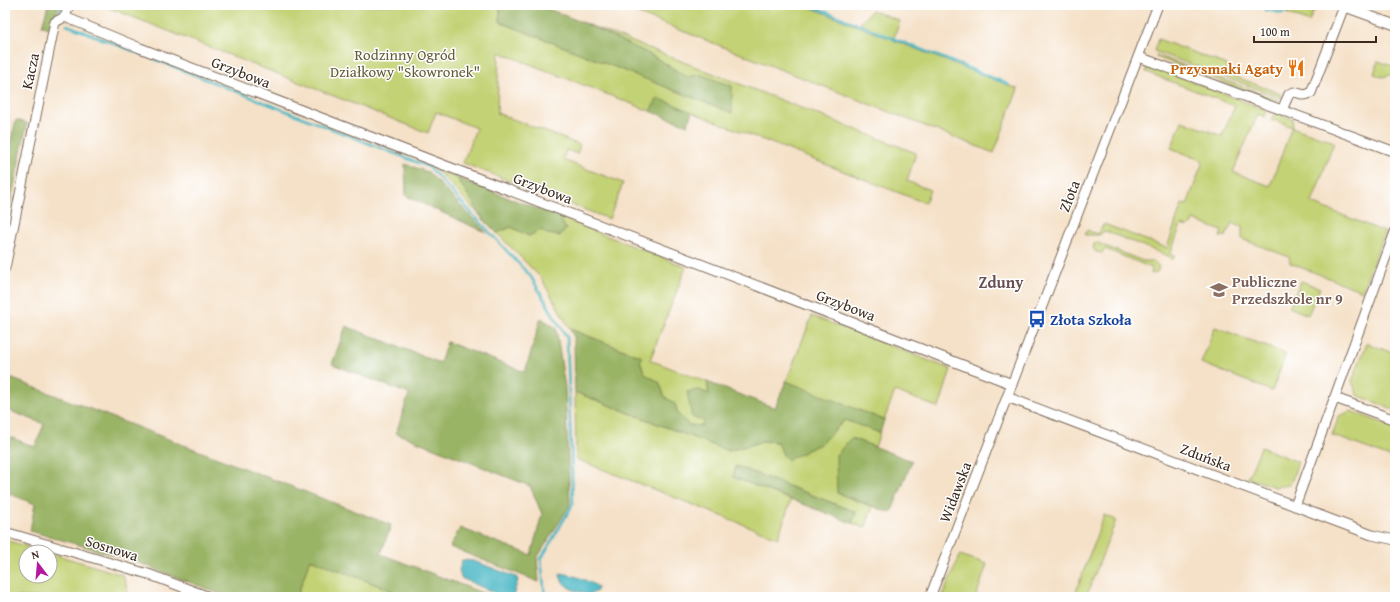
<svg xmlns="http://www.w3.org/2000/svg" width="1400" height="602" viewBox="0 0 1400 602" font-family="'Gentium Book Plus',serif">
<style>
.green{fill:#c3d274;stroke:#7f7e49}
.forest{fill:#9ab466;stroke:#6a6f42}
.water{fill:#4ab7c5;stroke:#427072}
.lines{fill:none;stroke-linecap:round;stroke-linejoin:round}
.stream{stroke:#4ab7c5;stroke-width:2.5}
.minor-casing{stroke:#7c6a5a;stroke-width:11}
.minor{stroke:#fff;stroke-width:9}
.labels{text-anchor:middle;dominant-baseline:central;stroke-width:3;stroke-linejoin:round;paint-order:stroke}
.park-label{font-size:15px;fill:#645c38;stroke:#fff}
.food-label{font-size:15px;font-weight:bold;fill:#c56008;stroke:#fff;text-anchor:end}
.street-label{font-size:15px;fill:#3b2a1e;stroke:#fff}
.education-label{font-size:15px;font-weight:bold;fill:#785e54;stroke:#fff;text-anchor:start}
.transit-label{font-size:15px;font-weight:bold;fill:#164399;stroke:#fff;text-anchor:start}
.neighbourhood-label{font-size:16px;font-weight:bold;fill:#685055;stroke:#fff}
</style>
<rect width="100%" height="100%" fill="#fff"/>
<filter id="ink" filterUnits="userSpaceOnUse"><feTurbulence type="fractalNoise" baseFrequency=".025" numOctaves="2"/><feDisplacementMap in="SourceGraphic" scale="8" xChannelSelector="R" yChannelSelector="G"/><feConvolveMatrix kernelMatrix="1 2 1 2 8 2 1 2 1" color-interpolation-filters="sRGB"/></filter>
<filter id="wash" filterUnits="userSpaceOnUse"><feTurbulence type="fractalNoise" baseFrequency=".012" numOctaves="4" result="noise"/><feDisplacementMap in="SourceGraphic" scale="16" xChannelSelector="R" yChannelSelector="G"/><feGaussianBlur stdDeviation="0.9" result="paint"/><feColorMatrix in="noise" values="0 0 0 0 0 0 0 0 0 0 0 0 0 0 0 0 0 1.4 0 .05"/><feComposite in="paint" operator="in"/></filter>
<g filter="url(#wash)">
<rect width="100%" height="100%" fill="#f5e1c8"/>
<g class="green">
<path d="M102,5h398v17l232,90 -31,-37 -14,2 -36,-22 -67,-32 332,130 -9,28 23,9 -5,13 -267,-104 -8,12 -151,-59 -2,61 83,32 -3,9 -11,-4 -3,10 60,23 -14,36 -146,-56 13,-35 -40,-16 -8,21z"/>
<path d="M616,5h188l84,33 -28,-15 12,-13 28,11 -7,19 125,49 -24,64z"/>
<path d="M1301,5h15l-7,17 -23,-9z"/>
<path d="M1158,39l69,26 -1,8 55,21 1,4 -128,-47z"/>
<path d="M1156,55l123,45 -4,2 -119,-45z"/>
<path d="M1378,61l17,6 -1,7 -12,3 -8,-3z"/>
<path d="M1152,66l114,44 -1,7 -7,-3 -25,58 37,14 22,-59 -21,-8 5,-6 17,6 -1,8 42,15 -22,61 73,29 -23,59 -72,-28 -1,-6 -47,-18v-12l-10,-4 -6,13 -6,1 2,-6 -29,-11 -2,5 -4,2 -6,-2 -11,29 5,3 -4,3 -3,-4 -63,-25 -6,4h-14l2,-5 10,4 7,-10 63,24 15,-44 5,1 16,-44 -32,-13 11,-27 40,15 13,-30 -89,-34 1,-4h4z"/>
<path d="M437,170l20,8 28,43z"/>
<path d="M559,217l127,50 -36,93 57,22 2,12 -10,-4 -12,2 17,29 -2,5 -14,-1 -10,-11 -3,-10 -10,-7 -6,-15 -14,-8 -5,-12 2,-5 -72,-28 -29,-51 -44,-45 14,-6 18,9 12,-7h25z"/>
<path d="M1095,242l48,19h11l5,6 -2,5 -6,2 1,-6 -47,-19 -3,4 -6,-1 -3,-4z"/>
<path d="M1301,281l19,7 -12,27 -19,-8z"/>
<path d="M812,316l139,53 -12,39 -44,-17 -11,29 -98,-38z"/>
<path d="M1215,327l71,27 -14,37 -71,-28z"/>
<path d="M1367,343l28,11v56l-38,-15 -5,-14z"/>
<path d="M575,392l153,59 36,-10 14,1 5,13 5,5 46,-29 11,-11 35,13 -5,14 -24,-9 -14,55 36,14 -8,21 -13,-5 4,-11 -120,-46 -3,11 58,23 -13,38 -202,-79z"/>
<path d="M1351,411l44,17v31l-63,-24 7,-19z"/>
<path d="M1261,447l37,15 -8,23 -15,2 -27,-9z"/>
<path d="M1104,515l12,5 -30,77h-12z"/>
<path d="M5,540l41,12h-20v24h24v-23l73,22 5,17 -4,5h-119z"/>
<path d="M960,555l27,9 -11,33h-34z"/>
<path d="M310,559l98,38h-111z"/>
</g>
<g class="forest">
<path d="M48,5h12l-10,23 -8,-2z"/>
<path d="M500,5h38l46,18 67,32 36,22 14,-2 31,11v27l-232,-91z"/>
<path d="M658,98l34,14 -5,13 -37,-14z"/>
<path d="M16,120l11,3 -22,107v-68z"/>
<path d="M405,164l23,8 59,61 -81,-37z"/>
<path d="M457,178l102,39 7,12 -6,7 -13,-2 -6,-4 -12,6 -18,-9 -14,6 -12,-12z"/>
<path d="M541,318l15,10 9,60 5,117 -33,53 2,24 -89,-35 10,-19 71,27 11,-41 -12,-28 -134,-53 13,-39 -77,-30 14,-38 94,37 7,-21 78,30z"/>
<path d="M570,329l72,28 -2,5 5,12 14,8 6,15 10,7 3,10 11,11 13,1 2,-5 -12,-4 -5,-25 12,-2 10,4 -2,-12 68,26 11,-27 98,39 -4,13 -35,-13 -25,24 -32,16 -5,-5 -5,-13 -14,-1 -36,10 -153,-59 -1,-55z"/>
<path d="M5,376l386,149 -10,29 112,43h-85l-98,-38 -13,38h-69l-99,-38 -99,-28 5,-27 -30,-12v-57l30,12 9,-23 -39,-15z"/>
<path d="M851,438l61,23 -21,52 -54,-20 -1,-38z"/>
<path d="M736,466l120,46 -4,11 -119,-46z"/>
</g>
<g class="water">
<path d="M462,560l12,1 42,16 2,3 -5,16 -9,1 -43,-19 -2,-8z"/>
<path d="M561,573c13,2 26,7 37,14l-1,4 -8,4c-12,-4 -26,-6 -29,-20z"/>
</g>
<g class="lines">
<g class="stream">
<path d="M809,5l199,79"/>
<path d="M1265,10l18,3 16,-8"/>
<path d="M60,13l2,-8"/>
<path d="M67,25l362,142 102,110 36,61 6,166 -32,55 4,38"/>
</g>
</g>
</g>
<g filter="url(#ink)">
<g class="lines">
<g class="minor-casing">
<g id="minor">
<path d="M65,17l75,31 872,336"/>
<path d="M1139,57l256,95"/>
<path d="M1282,110l7,-16 5,-2 11,3 6,-2 32,-84 5,-1 47,17"/>
<path d="M5,268l50,-246 10,-5 4,-12"/>
<path d="M1007,397l365,138 23,5"/>
<path d="M1335,398l60,22"/>
<path d="M1295,506l100,-274"/>
<path d="M5,532l143,42 61,23"/>
<path d="M930,597l228,-592"/>
</g>
</g>
<use href="#minor" class="minor"/>
</g>
</g>
<defs>
<g id="restaurant-bare" transform="scale(1.38)"><path d="M-5-6h1v4h1v-4h1v4h1v-4h1v5L-1.5 .5V6h-2V.5L-5-1ZM5-6V6H3V1.5H1.5Q1.5-4 5-6Z" fill="#e8710a" stroke="#fff" stroke-width="2.5" paint-order="stroke"/></g>
<g id="school-bare" transform="scale(1.38)"><path d="M0-5L7-2L0 1L-7-2ZM-4 1L0 2.5L4 1V4Q0 6-4 4Z" fill="#8d6e63" stroke="#fff" stroke-width="2.5" paint-order="stroke"/></g>
<g id="bus-bare" transform="scale(1.38)"><path d="M-5-6H5V4H4V6H2V4H-2V6H-4V4H-5ZM-3.5-4V0h7V-4ZM-3.5 1.2v1.5H-2V1.2ZM2 1.2v1.5H3.5V1.2Z" fill="#1a4fb4" stroke="#fff" stroke-width="2.5" paint-order="stroke"/></g>
</defs>
<g fill-rule="evenodd">
<use href="#restaurant-bare" x="1296" y="68"/>
<use href="#school-bare" x="1219" y="290"/>
<use href="#bus-bare" x="1037" y="319"/>
</g>
<g class="labels">
<g class="park-label">
<text x="405" y="54">Rodzinny Ogród<tspan x="405" dy="17">Działkowy "Skowronek"</tspan></text>
</g>
<g class="food-label">
<text x="1283" y="68">Przysmaki Agaty</text>
</g>
<g class="street-label">
<text transform="translate(30 71) rotate(-78)">Kacza</text>
<text transform="translate(241 72) rotate(21)">Grzybowa</text>
<text transform="translate(543 188) rotate(21)">Grzybowa</text>
<text transform="translate(1069 196) rotate(-69)">Złota</text>
<text transform="translate(846 305) rotate(21)">Grzybowa</text>
<text transform="translate(1206 457) rotate(21)">Zduńska</text>
<text transform="translate(955 492) rotate(-69)">Widawska</text>
<text transform="translate(112 548) rotate(17)">Sosnowa</text>
</g>
<g class="education-label">
<text x="1232" y="281">Publiczne<tspan x="1232" dy="17">Przedszkole nr 9</tspan></text>
</g>
<g class="transit-label">
<text x="1050" y="319">Złota Szkoła</text>
</g>
<g class="neighbourhood-label">
<text x="1001" y="282">Zduny</text>
</g>
</g>
<rect width="1400" height="602" fill="none" stroke="#fff" stroke-width="20"/>
<g transform="translate(38 564) rotate(344)"><circle r="19" fill="#ffffff" stroke="#b1aaa5"/>
<path d="M0-3L7 15L0 10L-7 15Z" fill="#b5179e"/>
<text y="-6" font-size="11" font-weight="bold" text-anchor="middle" fill="#3b2a1e">N</text>
</g>
<path d="M1254 36v6h122v-6" fill="none" stroke="#3b2a1e" stroke-width="2"/>
<text x="1260" y="36" font-size="12" fill="#3b2a1e" stroke="#ffffff" stroke-width="3" paint-order="stroke">100 m</text>
</svg>
